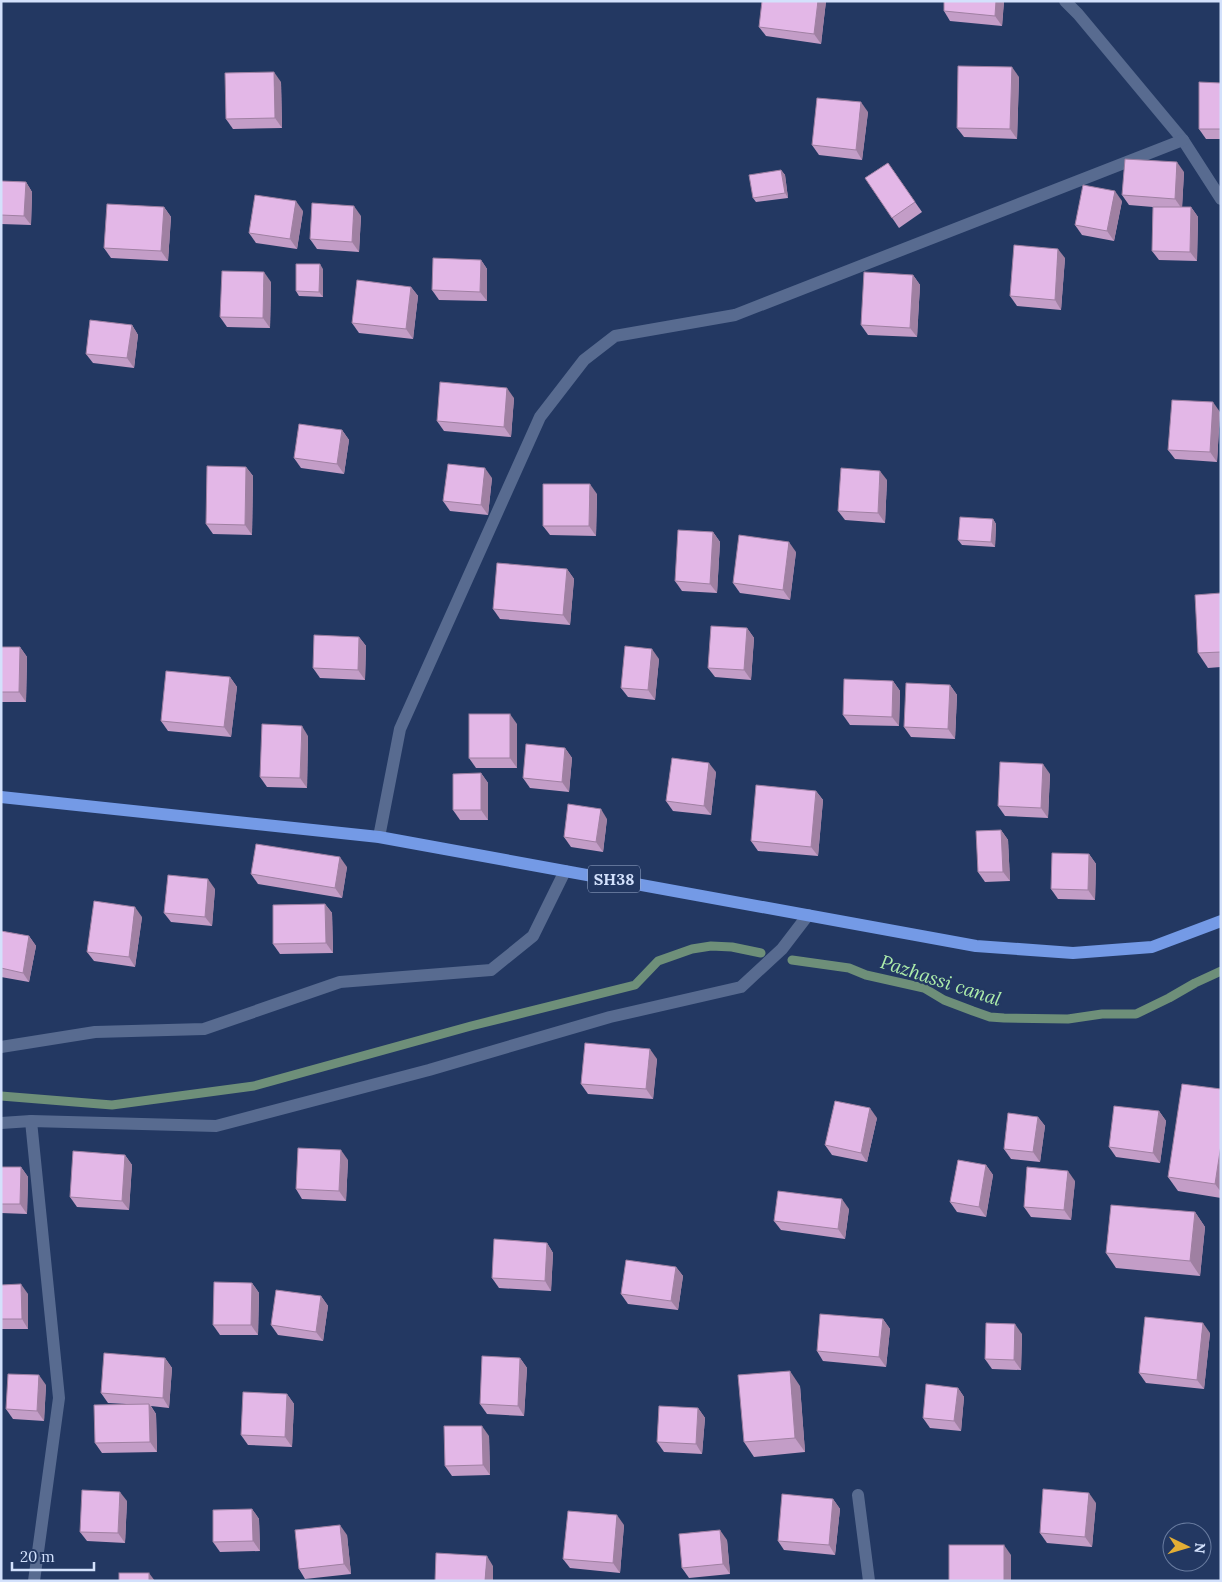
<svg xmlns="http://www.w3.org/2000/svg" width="1222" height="1582" viewBox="0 0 1222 1582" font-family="Lora,serif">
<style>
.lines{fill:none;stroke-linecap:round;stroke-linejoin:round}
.stream{stroke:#6e8f79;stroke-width:9}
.street{stroke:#586b90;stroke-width:12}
.primary{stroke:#749ae6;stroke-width:12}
.wall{fill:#c39dc7}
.shaded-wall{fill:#9f80a2}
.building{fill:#e3b7e7;stroke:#9f80a2}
.labels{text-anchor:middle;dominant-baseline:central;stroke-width:5;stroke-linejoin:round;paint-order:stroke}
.shield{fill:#233862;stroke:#9eaece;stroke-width:1}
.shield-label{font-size:16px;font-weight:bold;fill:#d3e1fc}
.water-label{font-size:19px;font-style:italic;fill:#aeeeab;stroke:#233862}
</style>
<rect width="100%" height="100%" fill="#233862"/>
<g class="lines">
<g class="stream">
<path d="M792,960l57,8 17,7 58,13 20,12 29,11 17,6 14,1 64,1 34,-5h34l33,-16 26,-15 26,-12"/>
<path d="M1,1096l111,9 142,-19 217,-60 164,-41 23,-24 34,-12 19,-3 21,1 29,6"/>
</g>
<g class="street">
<path d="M1065,1l13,13 105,126 38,59"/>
<path d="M379,837l21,-108 140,-312 44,-57 31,-24 120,-21 448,-175"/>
<path d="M1,1047l94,-15 109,-3 136,-47 151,-12 42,-34 32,-65"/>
<path d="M31,1121l28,277 -25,183"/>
<path d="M1,1123l30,-2 185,5 213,-56 181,-53 131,-30 41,-38 26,-34"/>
<path d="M858,1495l11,86"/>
</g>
<path class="primary" d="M1,797l378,40 597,109 97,7 79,-6 69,-26"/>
</g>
<g class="wall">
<path d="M689,1h41l-41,1z"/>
<path d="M826,1l-5,43 -55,-8 -7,-9z"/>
<path d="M944,1h60l-2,25 -52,-5 -6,-10z"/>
<path d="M1019,77l-2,62 -53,-2 -7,-9z"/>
<path d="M281,82l1,46 -49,1 -7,-10z"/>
<path d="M1221,83v56h-15l-7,-10z"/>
<path d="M868,112l-6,48 -43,-5 -7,-10z"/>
<path d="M888,163l34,49 -23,16 -34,-50z"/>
<path d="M781,170l4,5 3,23 -32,4 -3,-4z"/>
<path d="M1184,172l-2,35h9l7,10 -1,44 -38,-1 -7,-9 1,-44 -24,-2 -7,-10z"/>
<path d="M1,181l25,1 6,10 -1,33 -30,-1z"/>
<path d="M1122,201l-8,40 -32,-6 -7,-10z"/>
<path d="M164,207l7,10 -3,44 -57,-3 -7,-10z"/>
<path d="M303,211l-6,38 -41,-6 -7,-10z"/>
<path d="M361,216l-2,36 -42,-3 -7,-10z"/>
<path d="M1065,258l-4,52 -44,-4 -7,-10z"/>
<path d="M481,260l6,9v32l-48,-1 -7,-10z"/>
<path d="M323,269v28l-24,-1 -3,-5z"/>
<path d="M913,275l7,10 -3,52 -49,-2 -7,-10z"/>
<path d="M271,282l-1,46 -43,-1 -7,-10z"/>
<path d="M411,287l7,9 -5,43 -54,-6 -7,-10z"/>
<path d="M132,325l6,10 -4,33 -41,-5 -7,-9z"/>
<path d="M514,398l-3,39 -67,-6 -7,-10z"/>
<path d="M1220,412l-3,50 -42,-3 -7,-9z"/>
<path d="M342,430l7,10 -5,34 -43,-6 -7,-10z"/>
<path d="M246,467l7,9 -1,59 -39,-1 -7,-10z"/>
<path d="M492,478l-4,37 -38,-4 -7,-10z"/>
<path d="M887,480l-2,43 -40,-3 -7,-9z"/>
<path d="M597,494l-1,42 -46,-1 -7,-9z"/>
<path d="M993,519l3,5 -1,23 -33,-2 -4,-5z"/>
<path d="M713,532l7,10 -3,51 -35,-2 -7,-10z"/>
<path d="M796,552l-6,48 -50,-7 -7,-10z"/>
<path d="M567,569l7,10 -4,46 -70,-6 -7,-10z"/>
<path d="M1221,593v74l-13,1 -10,-15z"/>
<path d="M747,628l7,10 -3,42 -36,-3 -7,-9z"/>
<path d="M359,637l7,9 -1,34 -45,-2 -7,-10z"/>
<path d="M1,647h19l7,10 -1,45h-25z"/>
<path d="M659,659l-4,41 -27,-3 -7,-9z"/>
<path d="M230,677l7,10 -6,50 -63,-6 -7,-10z"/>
<path d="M893,681l7,10 -1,35 -49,-1 -7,-10z"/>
<path d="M950,685l7,10 -2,44 -44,-2 -7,-10z"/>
<path d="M517,724v44h-41l-7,-10z"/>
<path d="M308,736l-1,52 -40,-1 -7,-10z"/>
<path d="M565,748l7,10 -3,34 -39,-4 -7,-10z"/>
<path d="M716,772l-5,43 -38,-4 -7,-10z"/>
<path d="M481,773l7,10v37h-28l-7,-10z"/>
<path d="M1050,774l-2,44 -43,-2 -7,-10z"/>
<path d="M816,791l7,9 -5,56 -60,-5 -7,-10z"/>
<path d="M607,819l-4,33 -32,-5 -7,-10z"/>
<path d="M1001,830l7,10 2,41 -25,1 -7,-10z"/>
<path d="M1089,854l7,10 -1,36 -37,-1 -7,-10z"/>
<path d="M347,867l-5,31 -84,-14 -7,-10z"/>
<path d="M215,889l-3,37 -41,-4 -7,-9z"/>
<path d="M325,904l7,9 1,40 -53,1 -7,-10z"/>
<path d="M142,917l-7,50 -41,-6 -7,-9z"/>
<path d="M1,931l28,5 7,10 -7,36 -28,-5z"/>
<path d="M657,1059l-4,40 -65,-5 -7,-10z"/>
<path d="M1221,1089v109l-43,-7 -10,-14z"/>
<path d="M1159,1111l7,10 -6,42 -44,-6 -7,-10z"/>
<path d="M1038,1117l7,9 -5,36 -29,-3 -7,-10z"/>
<path d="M877,1118l-10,44 -35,-7 -7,-10z"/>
<path d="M125,1155l7,10 -3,45 -52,-3 -7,-10z"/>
<path d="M348,1160l-2,41 -44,-2 -6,-10z"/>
<path d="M986,1165l7,10 -7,42 -29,-5 -7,-10z"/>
<path d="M1,1167h20l7,10 -1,37 -26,-1z"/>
<path d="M1075,1181l-4,39 -40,-3 -7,-10z"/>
<path d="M849,1209l-4,30 -64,-9 -7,-9z"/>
<path d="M1195,1212l10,15 -5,49 -84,-8 -10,-15z"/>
<path d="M547,1243l6,10 -2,38 -52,-3 -7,-10z"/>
<path d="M676,1267l7,9 -5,34 -50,-6 -7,-10z"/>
<path d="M252,1283l7,10 -1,42h-38l-7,-10z"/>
<path d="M1,1285l27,9v35h-27z"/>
<path d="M321,1296l7,10 -5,35 -45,-6 -7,-10z"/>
<path d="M883,1319l7,10 -4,38 -63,-6 -6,-10z"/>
<path d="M1210,1333l-6,56 -58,-6 -7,-10z"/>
<path d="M1022,1334l-1,36 -29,-1 -7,-10z"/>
<path d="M165,1358l7,10 -3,40 -18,-2 5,8 1,38 -55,1 -7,-10 31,-39 -18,-1 -7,-10z"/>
<path d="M520,1358l7,10 -3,48 -37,-2 -7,-10z"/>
<path d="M46,1385l-2,36 -31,-2 -7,-10z"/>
<path d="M800,1386l5,66 -51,5 -10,-15z"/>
<path d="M958,1388l6,9 -3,34 -31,-3 -7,-10z"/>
<path d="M287,1394l7,10 -2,43 -44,-2 -7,-10z"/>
<path d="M698,1408l7,10 -3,36 -38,-2 -7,-10z"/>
<path d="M489,1436l1,39 -38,1 -7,-10z"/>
<path d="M833,1499l7,10 -5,46 -51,-5 -6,-9z"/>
<path d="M127,1501l-2,42 -38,-2 -7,-9z"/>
<path d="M1096,1503l-4,44 -45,-4 -7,-10z"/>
<path d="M252,1509l7,10 1,32 -40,1 -7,-10z"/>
<path d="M624,1525l-4,48 -50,-5 -7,-9z"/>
<path d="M347,1535l4,39 -46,5 -6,-10z"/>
<path d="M727,1540l3,34 -41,4 -7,-10z"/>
</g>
<g class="shaded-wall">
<path d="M818,1h8l-5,43 -7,-10z"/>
<path d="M996,1h8l-2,25 -7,-10z"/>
<path d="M1012,67l7,10 -2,62 -7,-10z"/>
<path d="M274,72l7,10 1,46 -7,-10z"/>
<path d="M861,102l7,10 -6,48 -6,-10z"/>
<path d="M1177,162l7,10 -2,37 -7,-10z"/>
<path d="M781,170l4,5 3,23 -3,-5z"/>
<path d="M26,182l6,10 -1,33 -7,-9z"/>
<path d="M1115,191l7,10 -8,40 -7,-10z"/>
<path d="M296,201l7,10 -6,38 -7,-10z"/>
<path d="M354,206l7,10 -2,36 -7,-10z"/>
<path d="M164,207l7,10 -3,44 -7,-10z"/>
<path d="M1191,207l7,10 -1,44 -7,-9z"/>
<path d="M1058,249l7,9 -4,52 -6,-10z"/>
<path d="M481,260l6,9v32l-7,-9z"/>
<path d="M320,264l3,5v28l-4,-5z"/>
<path d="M264,272l7,10 -1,46 -7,-10z"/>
<path d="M913,275l7,10 -3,52 -7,-9z"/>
<path d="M411,287l7,9 -5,43 -7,-10z"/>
<path d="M132,325l6,10 -4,33 -7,-10z"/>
<path d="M507,388l7,10 -3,39 -7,-10z"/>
<path d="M1213,402l7,10 -3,50 -7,-10z"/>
<path d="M342,430l7,10 -5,34 -7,-10z"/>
<path d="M246,467l7,9 -1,59 -7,-10z"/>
<path d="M485,468l7,10 -4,37 -7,-10z"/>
<path d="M880,471l7,9 -2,43 -7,-10z"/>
<path d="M590,484l7,10 -1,42 -7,-10z"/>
<path d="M993,519l3,5 -1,23 -4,-5z"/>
<path d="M713,532l7,10 -3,51 -7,-9z"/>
<path d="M789,542l7,10 -6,48 -7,-10z"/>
<path d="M567,569l7,10 -4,46 -7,-10z"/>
<path d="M747,628l7,10 -3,42 -7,-10z"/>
<path d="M359,637l7,9 -1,34 -7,-10z"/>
<path d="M20,647l7,10 -1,45 -7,-10z"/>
<path d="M652,649l7,10 -4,41 -7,-10z"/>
<path d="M230,677l7,10 -6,50 -7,-10z"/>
<path d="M893,681l7,10 -1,35 -7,-9z"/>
<path d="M950,685l7,10 -2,44 -7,-10z"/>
<path d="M510,714l7,10v44l-7,-10z"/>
<path d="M302,726l6,10 -1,52 -7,-10z"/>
<path d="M565,748l7,10 -3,34 -7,-10z"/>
<path d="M709,763l7,9 -5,43 -7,-9z"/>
<path d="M1043,764l7,10 -2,44 -7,-10z"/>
<path d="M481,773l7,10v37l-7,-10z"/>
<path d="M816,791l7,9 -5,56 -7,-9z"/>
<path d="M601,809l6,10 -4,33 -7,-10z"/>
<path d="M1001,830l7,10 2,41 -7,-9z"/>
<path d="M1089,854l7,10 -1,36 -7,-10z"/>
<path d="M340,857l7,10 -5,31 -7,-10z"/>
<path d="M208,879l7,10 -3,37 -7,-9z"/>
<path d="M325,904l7,9 1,40 -7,-10z"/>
<path d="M135,907l7,10 -7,50 -6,-10z"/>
<path d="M29,936l7,10 -7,36 -6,-9z"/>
<path d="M650,1049l7,10 -4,40 -7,-10z"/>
<path d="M870,1108l7,10 -10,44 -6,-9z"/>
<path d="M1159,1111l7,10 -6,42 -7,-10z"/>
<path d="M1038,1117l7,9 -5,36 -7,-10z"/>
<path d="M1221,1145v47l-6,-8z"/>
<path d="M341,1150l7,10 -2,41 -7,-10z"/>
<path d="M125,1155l7,10 -3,45 -7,-9z"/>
<path d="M986,1165l7,10 -7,42 -7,-10z"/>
<path d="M21,1167l7,10 -1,37 -7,-10z"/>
<path d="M1068,1171l7,10 -4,39 -7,-10z"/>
<path d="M842,1199l7,10 -4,30 -7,-10z"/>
<path d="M1195,1212l10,15 -5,49 -10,-15z"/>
<path d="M547,1243l6,10 -2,38 -6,-10z"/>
<path d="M676,1267l7,9 -5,34 -7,-9z"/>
<path d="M252,1283l7,10 -1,42 -7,-10z"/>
<path d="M21,1284l7,10v35l-6,-10z"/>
<path d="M321,1296l7,10 -5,35 -7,-9z"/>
<path d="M883,1319l7,10 -4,38 -7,-10z"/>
<path d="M1203,1323l7,10 -6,56 -7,-9z"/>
<path d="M1015,1324l7,10 -1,36 -7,-10z"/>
<path d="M165,1358l7,10 -3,40 -6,-10z"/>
<path d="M520,1358l7,10 -3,48 -6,-10z"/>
<path d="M790,1371l10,15 5,66 -10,-14z"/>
<path d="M39,1375l7,10 -2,36 -7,-10z"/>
<path d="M958,1388l6,9 -3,34 -7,-10z"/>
<path d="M287,1394l7,10 -2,43 -7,-10z"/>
<path d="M149,1404l7,10 1,38 -7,-10z"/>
<path d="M698,1408l7,10 -3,36 -6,-10z"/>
<path d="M482,1426l7,10 1,39 -7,-10z"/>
<path d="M120,1492l7,9 -2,42 -7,-10z"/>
<path d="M1089,1493l7,10 -4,44 -7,-10z"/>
<path d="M833,1499l7,10 -5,46 -6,-10z"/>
<path d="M252,1509l7,10 1,32 -7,-10z"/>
<path d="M617,1515l7,10 -4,48 -7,-10z"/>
<path d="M340,1525l7,10 4,39 -7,-10z"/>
<path d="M720,1530l7,10 3,34 -7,-10z"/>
<path d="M1004,1545l7,10v26h-7z"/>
<path d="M487,1556l6,10v15h-8z"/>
<path d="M149,1573l6,8h-6z"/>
</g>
<g class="building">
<path d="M762,1h56l-4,33 -55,-7z"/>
<path d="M944,1h52l-1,15 -51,-5z"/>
<path d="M958,66l54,1 -2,62 -53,-1z"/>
<path d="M274,72l1,46 -49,1 -1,-46z"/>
<path d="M1199,82l22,1v46h-22z"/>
<path d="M817,98l44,4 -5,48 -44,-5z"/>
<path d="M1125,159l52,3 -2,37 -53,-4z"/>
<path d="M888,163l27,39 -23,16 -27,-40z"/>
<path d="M781,170l4,23 -32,5 -4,-23z"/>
<path d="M1,181l25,1 -2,34 -23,-1z"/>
<path d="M1083,185l32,6 -8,40 -32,-6z"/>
<path d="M255,195l41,6 -6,38 -41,-6z"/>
<path d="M312,203l42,3 -2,36 -42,-3z"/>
<path d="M107,204l57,3 -3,44 -57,-3z"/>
<path d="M1153,207h38l-1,45 -38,-1z"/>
<path d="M1014,245l44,4 -3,51 -45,-4z"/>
<path d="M433,258l48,2 -1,32 -48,-2z"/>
<path d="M296,264h24l-1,28 -23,-1z"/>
<path d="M222,271l42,1 -1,46 -43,-1z"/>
<path d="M864,272l49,3 -3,53 -49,-3z"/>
<path d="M357,280l54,7 -5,42 -54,-6z"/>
<path d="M90,320l42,5 -5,33 -41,-4z"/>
<path d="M440,382l67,6 -3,39 -67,-6z"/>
<path d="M1172,400l41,2 -3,50 -42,-2z"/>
<path d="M299,424l43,6 -5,34 -43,-6z"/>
<path d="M448,464l37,4 -4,37 -38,-4z"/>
<path d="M207,466l39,1 -1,58 -39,-1z"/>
<path d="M841,468l39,3 -2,42 -40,-2z"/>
<path d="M543,484h47l-1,42h-46z"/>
<path d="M960,517l33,2 -2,23 -33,-2z"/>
<path d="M678,530l35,2 -3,52 -35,-3z"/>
<path d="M739,535l50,7 -6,48 -50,-7z"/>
<path d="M497,563l70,6 -4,46 -70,-6z"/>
<path d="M1221,593v59l-23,1 -3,-58z"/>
<path d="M711,626l36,2 -3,42 -36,-2z"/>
<path d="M314,635l45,2 -1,33 -45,-2z"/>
<path d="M625,646l27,3 -4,41 -27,-2z"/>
<path d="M1,647h19l-1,45h-18z"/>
<path d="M166,671l64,6 -6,50 -63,-6z"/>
<path d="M844,679l49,2 -1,36 -49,-2z"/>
<path d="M906,683l44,2 -2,44 -44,-2z"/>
<rect x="469" y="714" width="41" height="44"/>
<path d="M262,724l40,2 -2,52 -40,-1z"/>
<path d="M526,744l39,4 -3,34 -39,-4z"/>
<path d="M672,758l37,5 -5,43 -38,-5z"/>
<path d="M1000,762l43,2 -2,44 -43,-2z"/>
<path d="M481,773v37h-28v-36z"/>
<path d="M756,785l60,6 -5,56 -60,-6z"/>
<path d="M568,804l33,5 -5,33 -32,-5z"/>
<path d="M1001,830l2,42h-25l-2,-41z"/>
<path d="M256,844l84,13 -5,31 -84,-14z"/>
<path d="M1052,853l37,1 -1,36 -37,-1z"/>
<path d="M168,875l40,4 -3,38 -41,-4z"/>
<path d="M94,901l41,6 -6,50 -42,-5z"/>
<path d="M325,904l1,39 -53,1v-39z"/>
<path d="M1,931l28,5 -6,37 -22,-5z"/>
<path d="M585,1043l65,6 -4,40 -65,-5z"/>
<path d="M1182,1084l39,5v56l-6,39 -47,-7z"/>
<path d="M835,1101l35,7 -9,45 -36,-8z"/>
<path d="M1114,1106l45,5 -6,42 -44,-6z"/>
<path d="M1008,1113l30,4 -5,35 -29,-3z"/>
<path d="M298,1148l43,2 -2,41 -43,-2z"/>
<path d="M73,1151l52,4 -3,46 -52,-4z"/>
<path d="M958,1160l28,5 -7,42 -29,-5z"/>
<path d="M1,1167h20l-1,37h-19z"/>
<path d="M1027,1167l41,4 -4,39 -40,-3z"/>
<path d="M778,1191l64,8 -4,30 -64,-8z"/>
<path d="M1111,1205l84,7 -5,49 -84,-8z"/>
<path d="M494,1239l53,4 -2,38 -53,-3z"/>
<path d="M626,1260l50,7 -5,34 -50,-7z"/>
<path d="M214,1282l38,1 -1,42h-38z"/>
<path d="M21,1284l1,35h-21v-34z"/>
<path d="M276,1290l45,6 -5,36 -45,-7z"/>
<path d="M820,1314l63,5 -4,38 -62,-6z"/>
<path d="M1145,1317l58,6 -6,57 -58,-7z"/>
<path d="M986,1323l29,1 -1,36 -29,-1z"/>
<path d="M104,1353l61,5 -2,40 -62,-5z"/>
<path d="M482,1356l38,2 -2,48 -38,-2z"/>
<path d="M790,1371l5,67 -51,4 -6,-67z"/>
<path d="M8,1374l31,1 -2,36 -31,-2z"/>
<path d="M926,1384l32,4 -4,33 -31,-3z"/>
<path d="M243,1392l44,2 -2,43 -44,-2z"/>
<path d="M149,1404l1,38 -55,1 -1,-38z"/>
<path d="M659,1406l39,2 -2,36 -39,-2z"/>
<path d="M444,1426h38l1,39 -38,1z"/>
<path d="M1043,1489l46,4 -4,44 -45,-4z"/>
<path d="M82,1490l38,2 -2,41 -38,-1z"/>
<path d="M782,1494l51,5 -4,46 -51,-4z"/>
<path d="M252,1509l1,32 -40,1v-32z"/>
<path d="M568,1511l49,4 -4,48 -50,-4z"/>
<path d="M340,1525l4,39 -45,5 -4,-39z"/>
<path d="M720,1530l3,34 -41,4 -3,-34z"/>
<rect x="949" y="1545" width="55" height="36"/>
<path d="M436,1553l51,3 -2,25h-50z"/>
<rect x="119" y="1573" width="30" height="8"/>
</g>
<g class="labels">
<rect class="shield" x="588" y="865.5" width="52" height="27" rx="4"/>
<g class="shield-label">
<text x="614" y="879">SH38</text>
</g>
<g class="water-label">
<text transform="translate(941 980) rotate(18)">Pazhassi canal</text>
</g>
</g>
<rect width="1222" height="1582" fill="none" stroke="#d3e1fc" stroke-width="5"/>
<g transform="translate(1187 1547) rotate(95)"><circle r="24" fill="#233862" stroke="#697ca0"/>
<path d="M0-4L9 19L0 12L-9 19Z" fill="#e3ae35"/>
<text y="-8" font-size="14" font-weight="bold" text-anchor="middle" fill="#d3e1fc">N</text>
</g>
<path d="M12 1562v8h82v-8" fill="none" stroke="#d3e1fc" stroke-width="2.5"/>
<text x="20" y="1562" font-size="15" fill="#d3e1fc" stroke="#233862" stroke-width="4" paint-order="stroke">20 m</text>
</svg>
